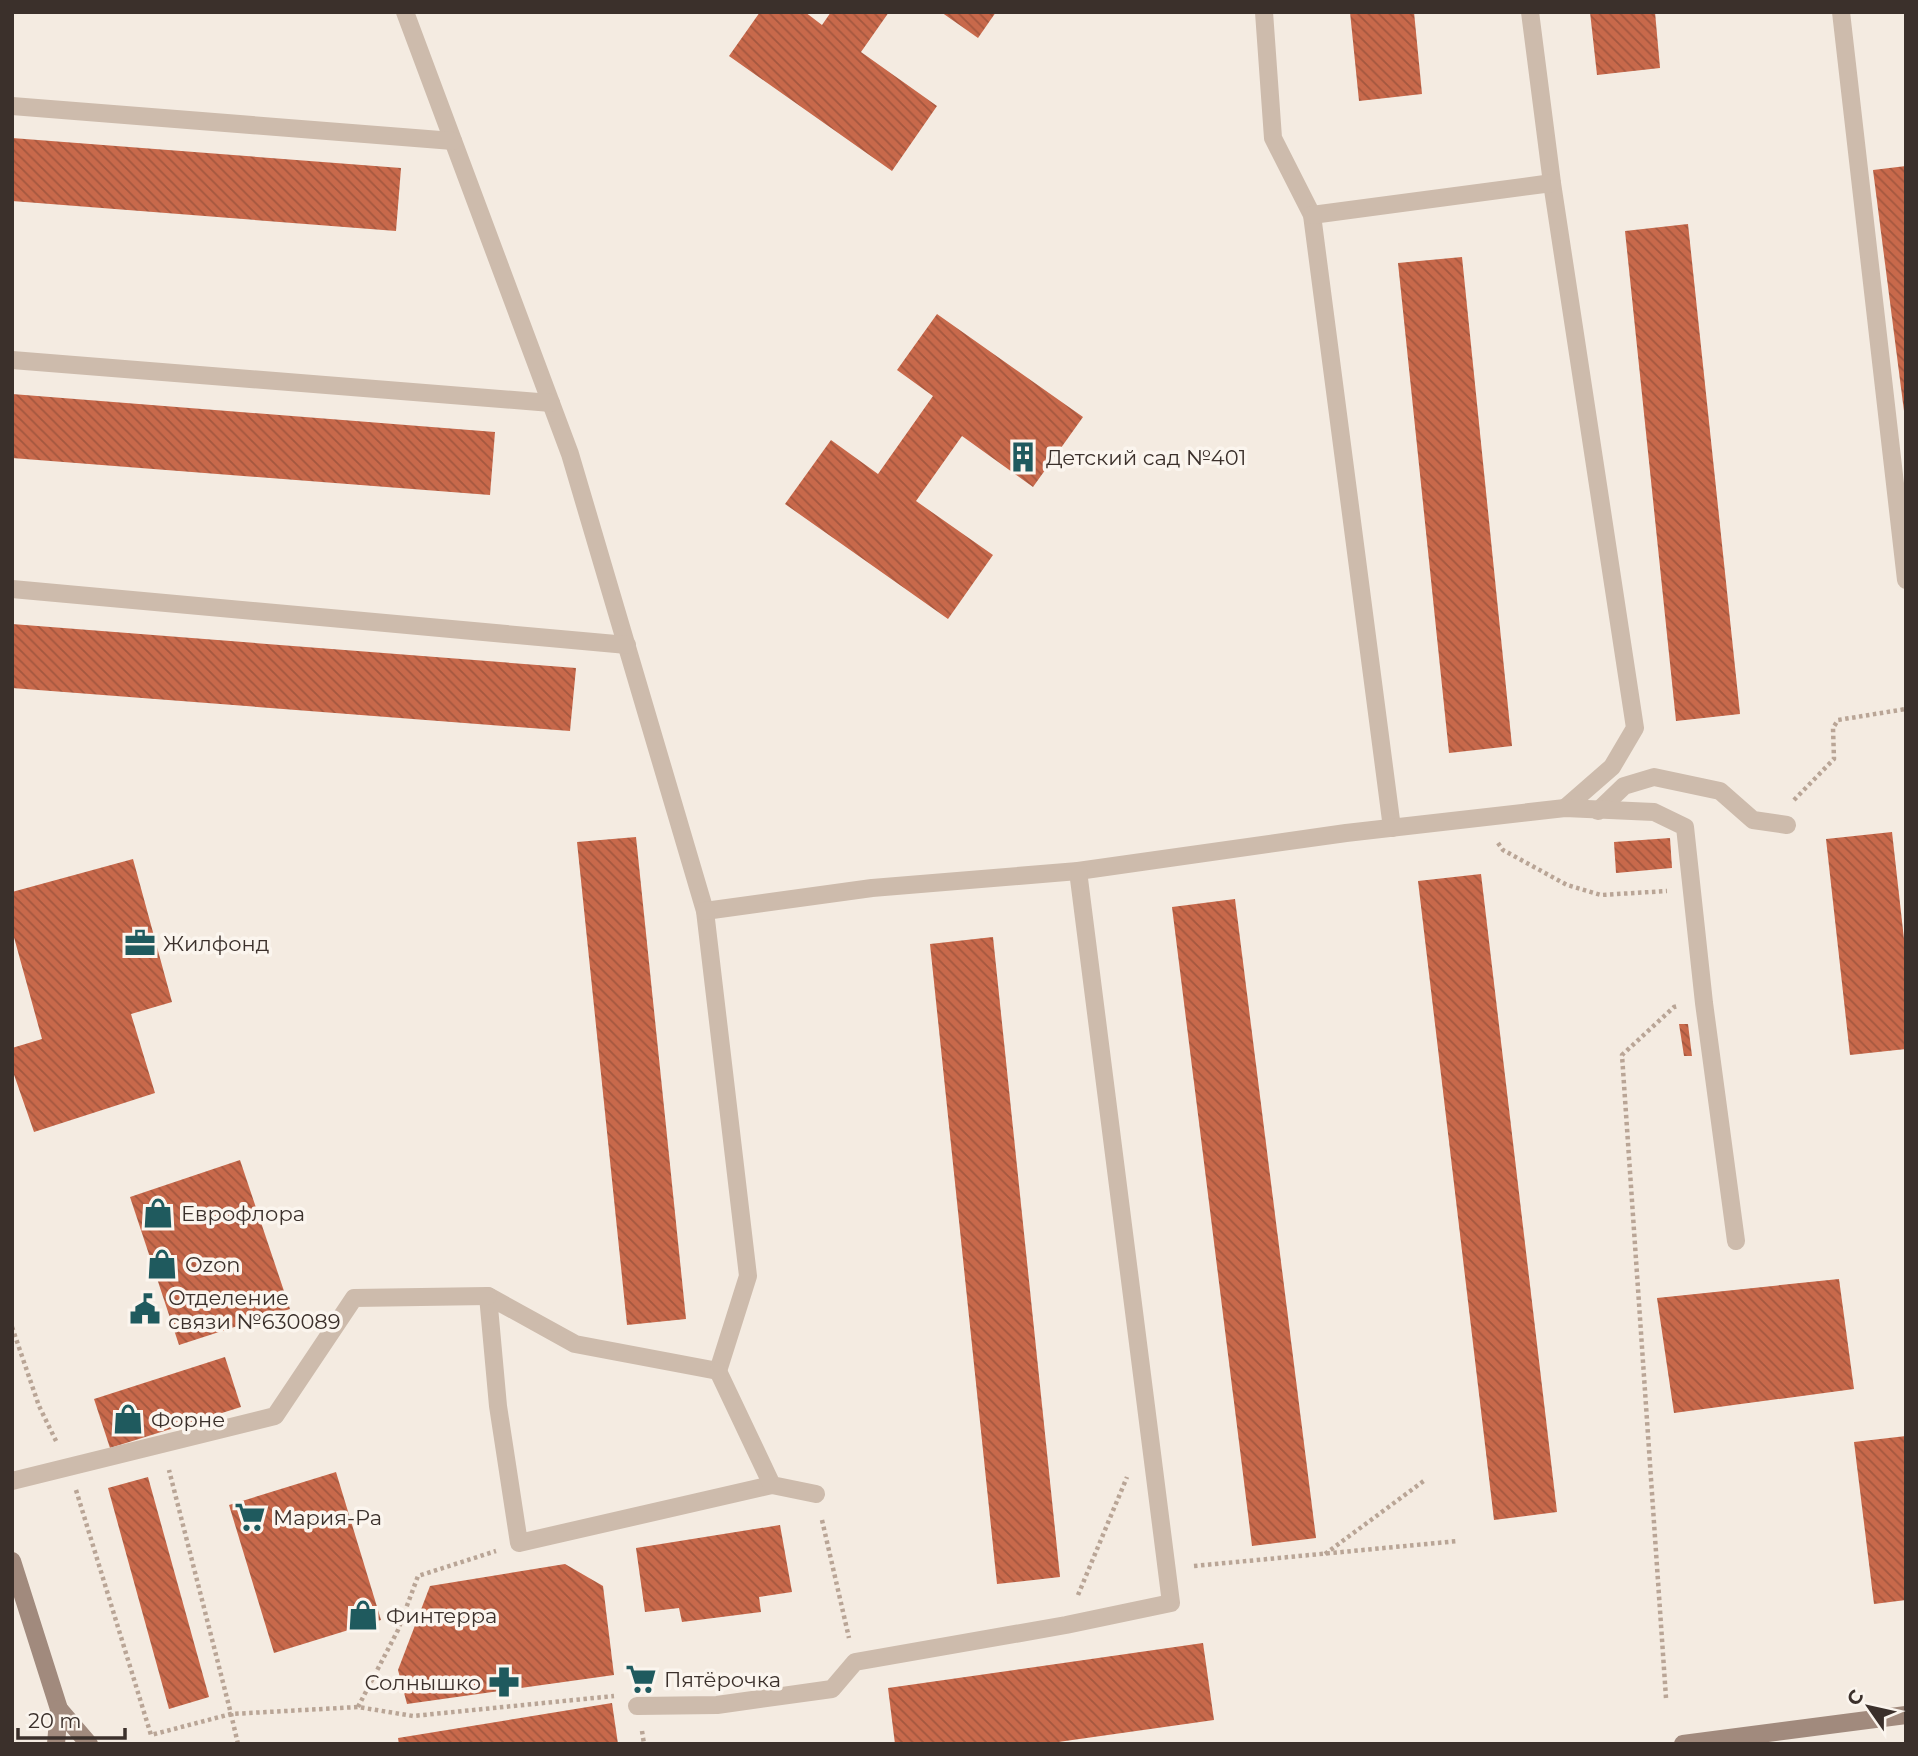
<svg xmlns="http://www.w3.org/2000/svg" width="1918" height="1756" viewBox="0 0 1918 1756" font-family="Montserrat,sans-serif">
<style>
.building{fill:url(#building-back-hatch)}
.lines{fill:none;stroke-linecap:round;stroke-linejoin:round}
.path{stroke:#b9a596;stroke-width:4.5;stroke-dasharray:3.5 3.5;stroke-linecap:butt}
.service{stroke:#cdbbac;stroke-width:18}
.minor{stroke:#cdbbac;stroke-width:18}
.secondary{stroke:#a18a7d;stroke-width:18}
.labels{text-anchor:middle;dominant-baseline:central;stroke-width:7;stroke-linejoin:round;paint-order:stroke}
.poi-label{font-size:21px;fill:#3b302b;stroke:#fbf5ee;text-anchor:start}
</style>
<defs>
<pattern id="building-back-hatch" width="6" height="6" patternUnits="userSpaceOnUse" patternTransform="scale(1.75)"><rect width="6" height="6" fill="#c8694b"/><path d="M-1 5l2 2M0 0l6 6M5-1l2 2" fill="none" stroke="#a4573f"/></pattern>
</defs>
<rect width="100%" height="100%" fill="#f4ebe1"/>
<g class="building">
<path d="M760,12h45l17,13 9,-13h58l-28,40 76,54 -45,65 -163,-115z"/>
<path d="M941,12h55l-18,26z"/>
<path d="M1350,12h64l8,82 -63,7z"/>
<path d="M1590,12h65l5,56 -63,7z"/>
<path d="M12,138l389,30 -5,63 -384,-30z"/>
<path d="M1906,166v245h-2l-31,-241z"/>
<path d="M1688,224l52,490 -64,7 -51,-490z"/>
<path d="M1462,257l50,489 -63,7 -51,-490z"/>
<path d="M937,314l146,103 -50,70 -71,-51 -46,65 77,54 -45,64 -163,-115 46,-64 47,34 55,-78 -36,-26z"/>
<path d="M12,394l483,38 -5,63 -478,-37z"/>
<path d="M12,624l564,44 -6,63 -558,-43z"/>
<path d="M1892,832l14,125v92l-56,6 -24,-216z"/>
<path d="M636,837l50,482 -59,6 -50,-483z"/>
<path d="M1670,838l2,30 -56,5 -2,-31z"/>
<path d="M133,859l39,143 -41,12 24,79 -121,39 -22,-63v-21l30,-9 -30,-109v-38z"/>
<path d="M1481,874l76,638 -63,8 -76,-639z"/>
<path d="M1235,899l81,639 -64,8 -80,-639z"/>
<path d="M993,937l67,640 -63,7 -67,-640z"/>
<path d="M1679,1024h9l4,32h-8z"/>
<path d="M240,1160l50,149 -111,36 -49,-148z"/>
<path d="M1839,1279l15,110 -180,24 -17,-115z"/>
<path d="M225,1357l16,50 -131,41 -16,-49z"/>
<path d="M1906,1436v164l-32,4 -20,-162z"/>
<path d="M336,1472l45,148 -107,33 -45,-148z"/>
<path d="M148,1477l61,220 -40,12 -61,-221z"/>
<path d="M780,1525l12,67 -33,5 2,15 -79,10 -3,-14 -34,4 -9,-64z"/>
<path d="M565,1564l38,22 11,89 -207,29 -9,-34 32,-84z"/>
<path d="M1203,1643l11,77 -170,24h-149l-7,-56z"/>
<path d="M612,1703l6,41h-219l-1,-6z"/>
</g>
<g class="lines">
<g class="path">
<path d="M1794,800l40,-41 -1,-31 5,-8 68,-11"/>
<path d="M1498,843l5,7 64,35 34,10 66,-4"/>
<path d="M12,1327l27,79 18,37"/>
<path d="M76,1490l75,245 80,-21 -62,-244"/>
<path d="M822,1520l27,118"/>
<path d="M1325,1554l100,-74"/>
<path d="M1194,1566l264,-25"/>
<path d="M1078,1595l49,-118"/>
<path d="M1666,1698l-44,-643 52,-48 4,-1"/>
<path d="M358,1707l40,-77 20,-54 78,-25"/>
<path d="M642,1731l2,13"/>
<path d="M238,1744l-7,-30 127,-7 55,9 201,-20"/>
</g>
<g class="service">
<path d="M405,12l165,442 135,457 43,365 -30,95 -143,-27 -87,-48 10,110 21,137 253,-58"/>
<path d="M1264,12l9,126 39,77 80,613"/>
<path d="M1530,12l22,171 83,545 -23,39 -47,41"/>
<path d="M12,106l441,35"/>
<path d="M1312,215l240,-32"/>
<path d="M12,360l539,43"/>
<path d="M12,589l615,56"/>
<path d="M1598,811l26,-25 30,-9 66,14 33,29 34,5"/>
<path d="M705,911l167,-23 206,-17 268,-38 219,-25 89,4 31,15 19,176 32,238"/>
<path d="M718,1371l54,114 44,9"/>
<path d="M12,1481l263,-65 79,-118 134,-2"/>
<path d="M637,1706l80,-1 115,-16 23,-27 211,-37 105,-22 -93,-732"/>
</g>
<path class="minor" d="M1841,12l65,568"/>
<g class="secondary">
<path d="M12,1561l47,148 -3,35"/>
<path d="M59,1709l30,35"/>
<path d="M1683,1744l223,-29"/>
</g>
</g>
<defs>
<g id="building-bare" transform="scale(2.415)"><path d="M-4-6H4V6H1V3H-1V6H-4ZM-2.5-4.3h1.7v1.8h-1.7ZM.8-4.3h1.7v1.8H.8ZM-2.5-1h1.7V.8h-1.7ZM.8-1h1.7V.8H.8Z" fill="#1f5a5e" stroke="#fbf5ee" stroke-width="2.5" paint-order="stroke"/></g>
<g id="office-bare" transform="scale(2.415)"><path d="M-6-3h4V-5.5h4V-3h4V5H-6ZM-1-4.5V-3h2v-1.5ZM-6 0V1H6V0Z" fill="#1f5a5e" stroke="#fbf5ee" stroke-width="2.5" paint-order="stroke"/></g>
<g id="shop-bare" transform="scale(2.415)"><path d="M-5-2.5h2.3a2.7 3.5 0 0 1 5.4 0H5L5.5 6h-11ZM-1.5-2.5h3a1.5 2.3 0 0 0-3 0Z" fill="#1f5a5e" stroke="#fbf5ee" stroke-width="2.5" paint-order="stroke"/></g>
<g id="civic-bare" transform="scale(2.415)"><path d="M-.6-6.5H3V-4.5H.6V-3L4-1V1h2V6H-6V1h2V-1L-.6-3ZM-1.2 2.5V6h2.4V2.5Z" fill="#1f5a5e" stroke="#fbf5ee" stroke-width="2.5" paint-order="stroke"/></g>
<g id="supermarket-bare" transform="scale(2.415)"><path d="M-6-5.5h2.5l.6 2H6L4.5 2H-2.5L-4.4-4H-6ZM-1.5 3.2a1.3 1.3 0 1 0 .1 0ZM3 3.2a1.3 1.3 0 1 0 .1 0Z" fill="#1f5a5e" stroke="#fbf5ee" stroke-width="2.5" paint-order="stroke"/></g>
<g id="pharmacy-bare" transform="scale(2.415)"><path d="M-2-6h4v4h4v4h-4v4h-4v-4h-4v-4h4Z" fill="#1f5a5e" stroke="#fbf5ee" stroke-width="2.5" paint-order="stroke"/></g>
</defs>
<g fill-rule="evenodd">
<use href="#building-bare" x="1023" y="457"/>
<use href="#office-bare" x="140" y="943"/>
<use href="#shop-bare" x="158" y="1213"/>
<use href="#shop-bare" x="162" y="1264"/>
<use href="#civic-bare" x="145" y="1309"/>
<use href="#shop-bare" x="128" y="1419"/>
<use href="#supermarket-bare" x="250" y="1517"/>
<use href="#shop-bare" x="363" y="1615"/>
<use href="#supermarket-bare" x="641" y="1679"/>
<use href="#pharmacy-bare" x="504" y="1682"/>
</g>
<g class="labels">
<g class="poi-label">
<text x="1046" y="457">Детский сад №401</text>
<text x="163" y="943">Жилфонд</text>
<text x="181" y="1213">Еврофлора</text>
<text x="185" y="1264">Ozon</text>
<text x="168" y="1297">Отделение<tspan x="168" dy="24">связи №630089</tspan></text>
<text x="151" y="1419">Форне</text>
<text x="273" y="1517">Мария-Ра</text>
<text x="386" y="1615">Финтерра</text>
<text x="664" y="1679">Пятёрочка</text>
<text x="481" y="1682" text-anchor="end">Солнышко</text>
</g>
</g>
<rect width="1918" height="1756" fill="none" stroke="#3b302b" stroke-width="28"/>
<g transform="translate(1869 1707) rotate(304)" stroke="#fbf5ee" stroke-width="5" paint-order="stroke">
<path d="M0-5L12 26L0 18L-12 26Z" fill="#3b302b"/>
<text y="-10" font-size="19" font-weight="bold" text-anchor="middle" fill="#3b302b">С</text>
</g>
<path d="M18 1728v10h107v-10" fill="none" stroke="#3b302b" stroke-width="3.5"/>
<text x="28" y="1728" font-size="21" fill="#3b302b" stroke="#fbf5ee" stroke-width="5" paint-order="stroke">20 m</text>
</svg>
